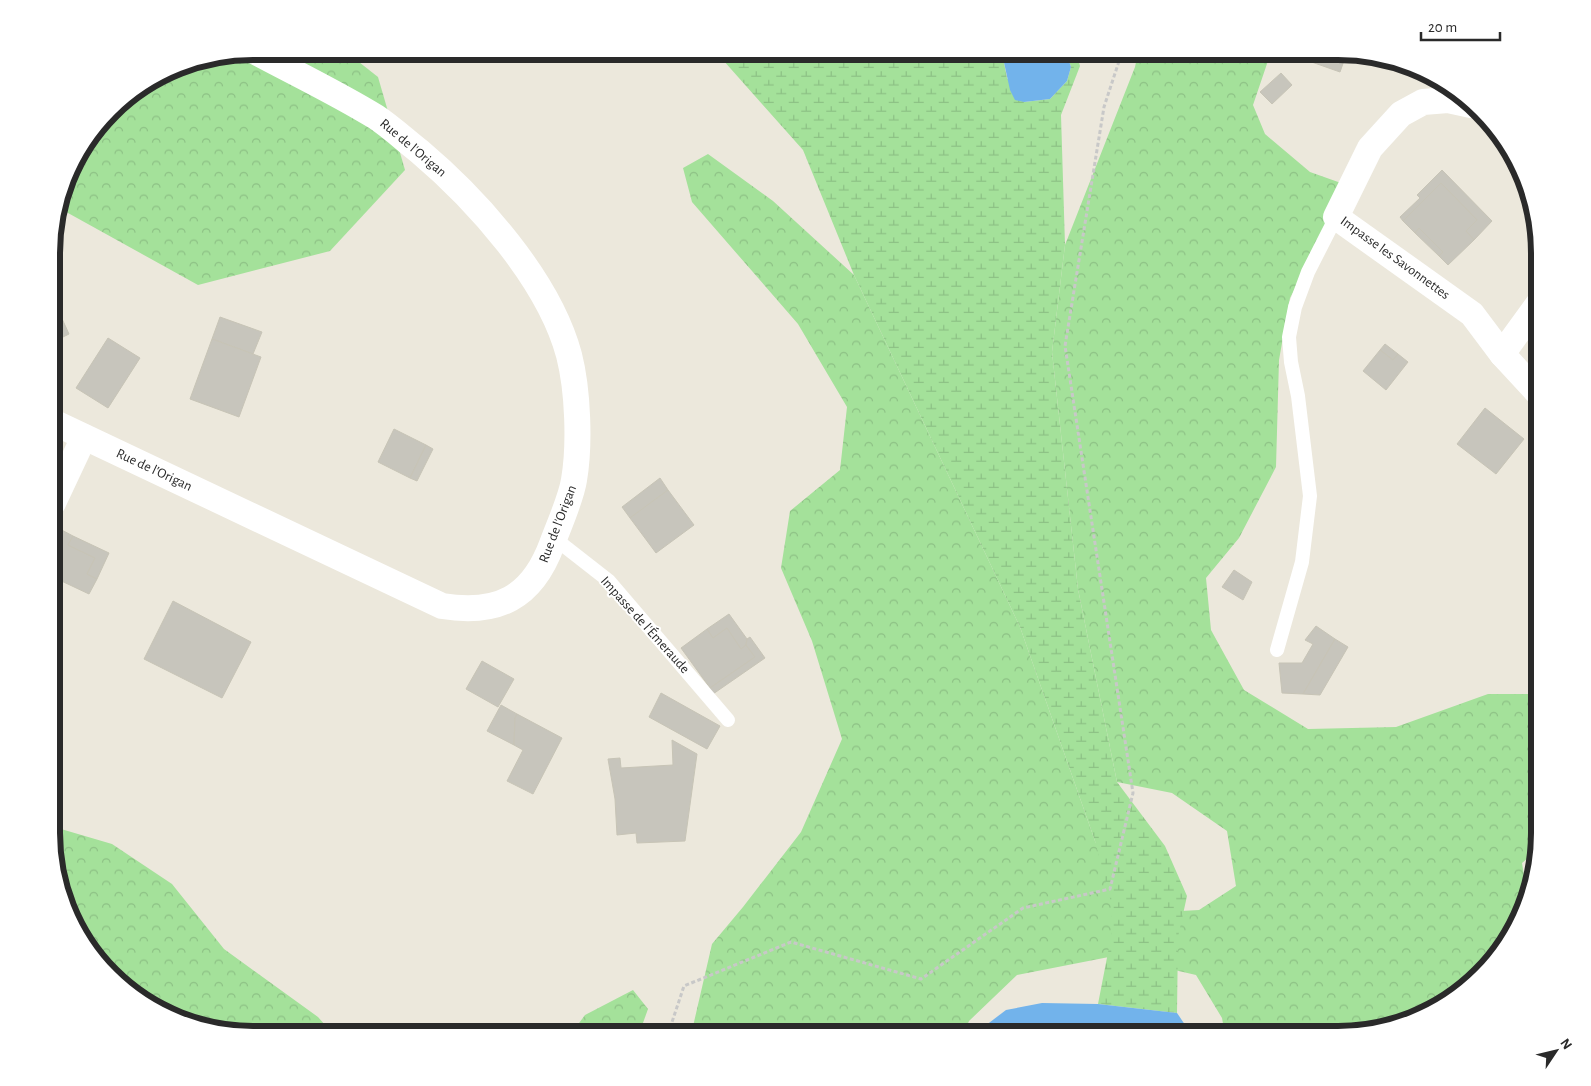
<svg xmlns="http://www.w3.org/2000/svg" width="1591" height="1086" viewBox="0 0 1591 1086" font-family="'Alegreya Sans',sans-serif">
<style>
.forest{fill:url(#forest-crowns)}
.wetland{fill:url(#wetland-marsh)}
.water{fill:#72b3eb}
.building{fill:#c7c5bc;stroke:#c7c4b6}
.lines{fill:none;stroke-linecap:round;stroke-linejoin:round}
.path{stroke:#c8c8c8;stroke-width:3;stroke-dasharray:4 2.5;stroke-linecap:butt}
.lane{stroke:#fff;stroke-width:14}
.street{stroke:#fff;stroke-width:26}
.labels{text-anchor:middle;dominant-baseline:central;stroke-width:4;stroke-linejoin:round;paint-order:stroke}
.street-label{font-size:14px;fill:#2a2a2a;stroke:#fff}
.rim{fill:none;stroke:#2a2a2a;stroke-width:6}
</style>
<defs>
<pattern id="forest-crowns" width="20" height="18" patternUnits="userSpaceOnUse" patternTransform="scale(1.25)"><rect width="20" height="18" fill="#a4e19a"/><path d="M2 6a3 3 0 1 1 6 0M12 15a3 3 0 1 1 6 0" fill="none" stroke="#8dc185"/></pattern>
<pattern id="wetland-marsh" width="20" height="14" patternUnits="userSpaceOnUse" patternTransform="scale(1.25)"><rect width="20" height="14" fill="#a4e19a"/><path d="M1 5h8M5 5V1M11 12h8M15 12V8" fill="none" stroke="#8dc185"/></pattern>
</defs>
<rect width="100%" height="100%" fill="#ece8dc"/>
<g class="forest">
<path d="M253,51h92l33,26 27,93 -75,81 -132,34 -139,-77 13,-44 48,-62 56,-35z"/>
<path d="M1138,52h133l-18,53 12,29 45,38 31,11 -20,55 -31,60 -11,62 -3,107 -37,71 -33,40 5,52 33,60 64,39 88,-2 92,-33h51v155l-17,14 5,31 2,2v2l-31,58 -71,58 -89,21h-113l-3,-17 -26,-43 -82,-19 -97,19 -48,46 -6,14h-272l21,-91 31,-37 58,-75 41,-93 -30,-98 -31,-73 9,-57 50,-41 7,-63 -49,-83 -106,-122 -9,-34 25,-14 65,47 81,74 166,352 75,214 31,73 73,-4 37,-24 -9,-55 -55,-38 -55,-11 -39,-193 -26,-237 13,-107 70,-178z"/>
<path d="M61,829l51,15 60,40 52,65 94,68 15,17h-93l-52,-10 -58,-31 -52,-59 -25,-75v-26z"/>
<path d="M633,990l15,19 -9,25h-68l14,-19z"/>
</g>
<path class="wetland" d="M715,51l287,1 -1,2 2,4 4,20 17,24 26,-3 17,-18 4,-14 -5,-15h10l4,14 -19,49 4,130 -13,107 26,237 39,193 48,64 22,50 -9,41 -1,76 -79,-9 13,-67 1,-31 -17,-65 -75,-214 -166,-352 -51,-125z"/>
<g class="water">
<path d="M1002,52h64l5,15 -4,14 -17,18 -26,3 -9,-2 -5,-10 -7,-32 -2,-4z"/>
<path d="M1042,1003l56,1 79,9 15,22h-219l33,-25z"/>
</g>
<g class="building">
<path d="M1308,52h39l-7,20 -34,-12z"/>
<path d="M1281,73l11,12 -20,19 -12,-12z"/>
<path d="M1442,170l50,51 -18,19 -8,-9 11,-11 -36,-37 -38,38 -3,-4 20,-19 -3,-3z"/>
<path d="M1441,183l36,37 -11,11 8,9 -26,25 -9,-9 4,-4 -24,-24 -4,5 -12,-12z"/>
<path d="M1419,228l24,24 -4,4 -24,-23z"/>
<path d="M53,299l16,35 -16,8z"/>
<path d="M220,317l42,15 -9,22 -41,-15z"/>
<path d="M108,338l32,20 -32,50 -32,-20z"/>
<path d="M212,339l49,18 -22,60 -49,-18z"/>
<path d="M1385,344l13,10 -5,6 -13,-10z"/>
<path d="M1380,350l13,10 5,-6 10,8 -22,28 -23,-19z"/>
<path d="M1485,408l39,31 -28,35 -39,-30z"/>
<path d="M394,429l32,16 -16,33 -32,-16z"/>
<path d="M426,445l7,4 -16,32 -7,-3z"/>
<path d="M660,478l8,12 -38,28 -8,-11z"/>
<path d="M668,490l26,35 -38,28 -26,-35z"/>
<path d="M56,527l17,9 -5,9 27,13 -8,16 10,5 -8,15 -36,-17v-43z"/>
<path d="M73,536l36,17 -12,26 -10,-5 8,-16 -27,-13z"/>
<path d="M1234,570l18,12 -9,18 -21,-13z"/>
<path d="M173,601l78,41 -29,56 -78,-39z"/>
<path d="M729,614l18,25 -1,6 -5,4 -14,-21 -14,10 -6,-9z"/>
<path d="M1316,626l19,13 -32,55 -21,-1 -3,-30h23l11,-19 -8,-4z"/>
<path d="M727,628l14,21 5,-4 9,12 -45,31 -29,-40 26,-19 6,9z"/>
<path d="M750,637l15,21 -52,36 -3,-6 45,-31 -9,-12 1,-6z"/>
<path d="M1335,639l13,8 -28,48 -17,-1z"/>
<path d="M482,661l32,18 -16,28 -32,-18z"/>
<path d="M661,693l59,33 -13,23 -58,-32z"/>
<path d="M501,705l16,9 -2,4 -1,27 -27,-14z"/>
<path d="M517,714l45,24 -29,56 -26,-13 16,-31 -9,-5 1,-27z"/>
<path d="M672,740l25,14 -12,87 -48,2 -1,-10 -19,2 -2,-36 -7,-40 12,-1 1,10 52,-3z"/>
</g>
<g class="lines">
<path class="path" d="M668,1034l16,-48 107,-44 130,37 102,-71 87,-19 23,-96 -68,-447 39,-239 18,-55"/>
<g class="lane">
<path d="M554,538l55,43 119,139"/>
<path d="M1277,650l25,-88 8,-66 -12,-100 -7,-34 -2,-25 6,-30 13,-35 28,-55"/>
</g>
<g class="street">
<path d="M1471,105l-23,-5 -25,2 -22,12 -31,34 -34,69 136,97 30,40"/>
<path d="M1539,303l-37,51 37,40"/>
<path d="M53,422l389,184c56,9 90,-8 110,-62 7,-19 19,-45 22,-64 6,-35 4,-90 -5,-125 -20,-75 -92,-155 -150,-204 -14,-11 -28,-24 -43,-34 -39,-24 -81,-44 -122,-66"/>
<path d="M53,503l31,-66"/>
</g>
</g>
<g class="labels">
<g class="street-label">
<text transform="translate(413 148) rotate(40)">Rue de l'Origan</text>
<text transform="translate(1395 258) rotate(36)">Impasse les Savonnettes</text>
<text transform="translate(154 470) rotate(25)">Rue de l'Origan</text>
<text transform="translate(558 524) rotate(-69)">Rue de l'Origan</text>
<text transform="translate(645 625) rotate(48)">Impasse de l'Émeraude</text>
</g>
</g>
<path d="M0 0H1591V1086H0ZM253 60H1338A193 193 0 0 1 1531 253V833A193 193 0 0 1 1338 1026H253A193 193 0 0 1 60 833V253A193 193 0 0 1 253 60Z" fill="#fff" fill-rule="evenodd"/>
<path class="rim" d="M253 60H1338A193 193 0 0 1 1531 253V833A193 193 0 0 1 1338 1026H253A193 193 0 0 1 60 833V253A193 193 0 0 1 253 60Z"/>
<g transform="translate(1556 1051) rotate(55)" stroke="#ffffff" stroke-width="4" paint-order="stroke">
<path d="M0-4L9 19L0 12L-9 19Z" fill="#2a2a2a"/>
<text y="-8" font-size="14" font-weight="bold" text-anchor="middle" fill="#2a2a2a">N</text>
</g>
<path d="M1421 32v8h79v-8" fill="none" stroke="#2a2a2a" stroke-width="2.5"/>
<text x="1428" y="32" font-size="15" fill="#2a2a2a" stroke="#ffffff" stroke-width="4" paint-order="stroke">20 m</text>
</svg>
